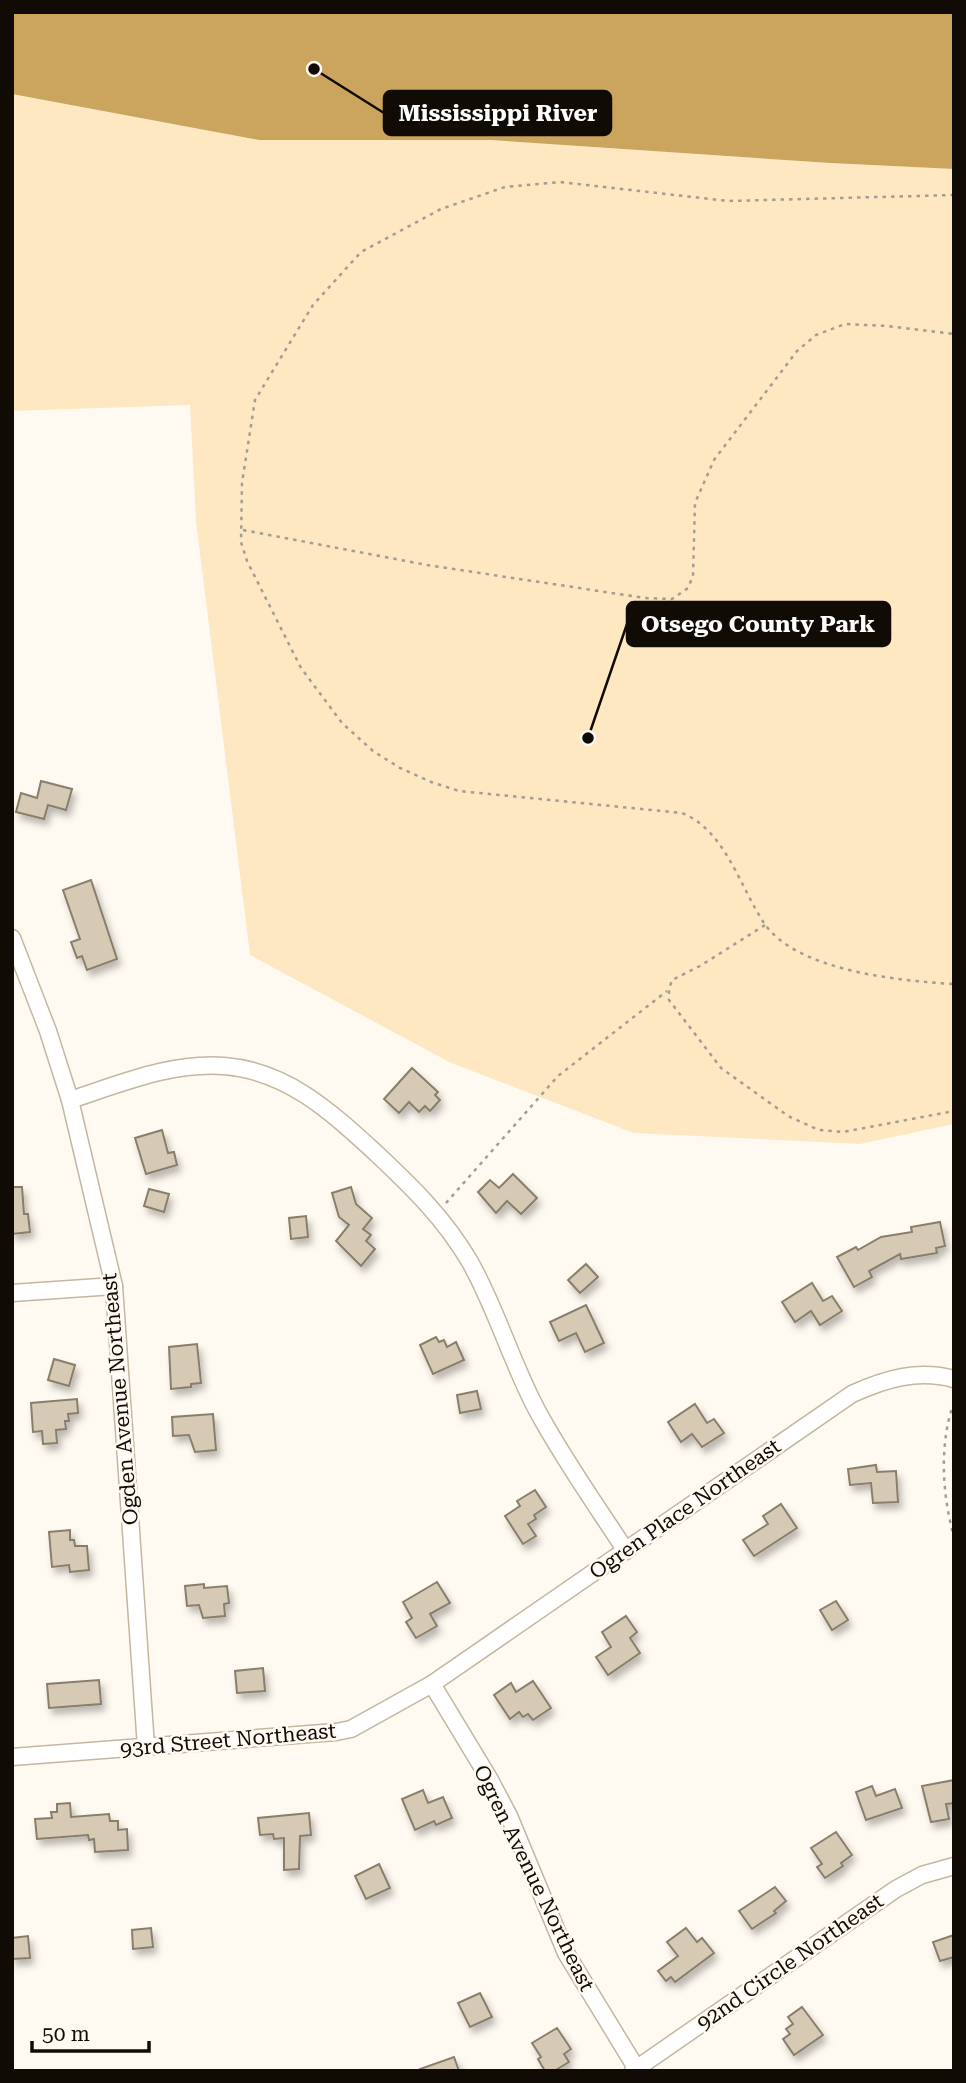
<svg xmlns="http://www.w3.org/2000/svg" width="966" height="2083" viewBox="0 0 966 2083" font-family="'Roboto Serif',serif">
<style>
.green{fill:#fee8c2}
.water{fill:#cba55e}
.building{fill:#d6cab5;stroke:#897e6b;stroke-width:2;filter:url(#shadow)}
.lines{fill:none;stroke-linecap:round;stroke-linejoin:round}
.street-casing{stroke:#c3b7a2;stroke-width:19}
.path{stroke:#a29d95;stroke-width:2.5;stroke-dasharray:3.5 5;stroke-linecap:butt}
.street{stroke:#fff;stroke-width:16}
.labels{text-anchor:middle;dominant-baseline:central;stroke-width:5;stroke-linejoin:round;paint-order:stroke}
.street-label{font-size:21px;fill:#100b05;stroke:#fffaf1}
.leader{fill:none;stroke:#100b05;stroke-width:2.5}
.callout-dot{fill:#100b05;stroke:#fffaf1;stroke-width:2.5}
.callout{fill:#100b05;stroke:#100b05;stroke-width:2.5}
.callout-label{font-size:23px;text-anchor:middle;font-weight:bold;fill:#fff}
</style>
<defs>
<filter id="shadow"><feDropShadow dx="3.5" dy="6" stdDeviation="3.5" flood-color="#0004"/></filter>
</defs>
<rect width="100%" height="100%" fill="#fffaf1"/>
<path class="green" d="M12,94l247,46h231l340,23 124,6v955l-94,20 -226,-11 -183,-70 -201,-108 -54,-434 -6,-116 -178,6z"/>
<path class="water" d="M12,12h942v157l-124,-6 -340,-23h-231l-247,-46z"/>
<g class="building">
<path d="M41,781l31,8 -6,21 -18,-5 -4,14 -28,-7 5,-19 16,5z"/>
<path d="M91,880l26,79 -30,11 -5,-14 -5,2 -6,-16 9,-3 -17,-49z"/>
<path d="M412,1068l26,24 -3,3 5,5 -10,11 -5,-5 -6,6 -10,-10 -10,11 -15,-14z"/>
<path d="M162,1130l6,23 6,-1 3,13 -31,9 -11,-36z"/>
<path d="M513,1174l24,24 -16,16 -14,-13 -11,12 -18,-21 12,-12 9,8z"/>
<path d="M12,1187h10l2,27h4l2,18 -18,2z"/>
<path d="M351,1187l5,17 16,14 -9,11 8,6 -5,6 9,8 -14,17 -25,-25 13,-16 -10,-8 -7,-24z"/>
<path d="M149,1189l20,5 -5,18 -20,-6z"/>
<path d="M306,1216l2,21 -17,2 -2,-21z"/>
<path d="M940,1222l5,24 -9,2 1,5 -36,6 -1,-5 -31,17 3,6 -18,10 -17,-30 19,-10 2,3 23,-13 31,-5 -1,-5z"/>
<path d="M586,1264l12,13 -18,16 -12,-13z"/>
<path d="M812,1283l11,18 9,-5 10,15 -22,14 -9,-14 -16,11 -13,-20z"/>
<path d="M586,1305l18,38 -19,9 -9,-19 -17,8 -9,-19z"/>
<path d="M436,1337l3,5 5,-2 3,7 9,-5 8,18 -31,14 -13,-29z"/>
<path d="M197,1344l4,39 -10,1v3l-20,2 -2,-42z"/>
<path d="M54,1359l21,6 -6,21 -21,-6z"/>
<path d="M477,1391l4,18 -21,4 -3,-18z"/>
<path d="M77,1399l1,14 -10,1 1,7h-4l1,8 -10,1 1,13 -14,1 -1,-13 -9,1 -2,-29z"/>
<path d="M695,1404l12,19 7,-4 10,14 -22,14 -10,-13 -11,8 -13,-20z"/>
<path d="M213,1414l3,36 -21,2 -6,-17 -16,1 -1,-19z"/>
<path d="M876,1465l1,7 19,-1 2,31 -25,1 -2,-20 -21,2 -2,-16z"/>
<path d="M535,1490l11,17 -12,8 2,4 -8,5 8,12 -13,8 -18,-28 15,-10 -3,-5z"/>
<path d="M781,1504l16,24 -43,28 -11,-16 25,-16 -5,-8z"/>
<path d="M70,1530v10h4l1,6h12l2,24 -19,2 -1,-7 -17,2 -3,-35z"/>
<path d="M437,1582l13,21 -20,11 7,12 -21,12 -10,-16 6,-4 -9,-16z"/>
<path d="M204,1584v4l23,-2 2,17 -5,1 1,12 -22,2 -4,-13 -12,1 -2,-20z"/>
<path d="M836,1601l12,19 -16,10 -12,-20z"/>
<path d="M626,1616l11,16 -7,6 10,15 -32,22 -12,-18 15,-10 -9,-15z"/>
<path d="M263,1668l2,23 -28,2 -2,-22z"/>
<path d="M99,1680l2,24 -52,4 -2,-24z"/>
<path d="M533,1681l18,27 -18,12 -5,-6 -5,3 -4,-5 -9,7 -16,-24 17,-12 5,9z"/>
<path d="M954,1780v23l-8,1 3,15 -18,3 -9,-36z"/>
<path d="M872,1786l4,10 19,-7 7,19 -36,12 -10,-28z"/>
<path d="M423,1790l5,13 15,-6 9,21 -16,7 -2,-4 -19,9 -13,-31z"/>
<path d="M70,1803l1,14 38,-3 1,7h8v9l9,-1 1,21 -33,2 -1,-13 -5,1 -1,-5 -51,4 -2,-20 17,-1 -1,-6h6v-8z"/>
<path d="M309,1813l2,22 -11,1 -1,33 -15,1v-32l-10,1 -1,-5 -13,1 -2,-17z"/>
<path d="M836,1832l16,23 -11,8 2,3 -18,12 -8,-11 5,-3 -11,-16z"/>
<path d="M379,1864l11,24 -24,11 -11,-23z"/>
<path d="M775,1887l11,14 -12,10 2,2 -24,16 -13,-18z"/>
<path d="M151,1928l2,19 -20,2 -1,-19z"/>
<path d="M686,1928l11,14 5,-4 12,15 -39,29 -4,-5 -5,4 -8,-10 20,-15 -11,-14z"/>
<path d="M954,1935v22l-14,4 -7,-19z"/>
<path d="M28,1936l2,22 -18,1v-21z"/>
<path d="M480,1993l12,24 -22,10 -12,-24z"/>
<path d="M802,2007l21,28 -29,20 -11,-16 7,-5 -4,-5 7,-5 -5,-7z"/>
<path d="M557,2028l14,21 -7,5 5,8 -15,9h-9l-7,-12 3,-2 -9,-14z"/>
<path d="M454,2057l5,14h-38l-1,-2z"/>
</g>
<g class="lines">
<g class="street-casing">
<g id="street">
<path d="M12,938l36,93 22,69 44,186 32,461"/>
<path d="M70,1100c50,-16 101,-38 154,-34 64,5 108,47 153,88 37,35 67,64 93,108 27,48 42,102 68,150 26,48 58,93 88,139"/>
<path d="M12,1293l102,-7"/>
<path d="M432,1684l58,96 19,36 57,137 72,118"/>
<path d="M12,1757l324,-25 15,-3 81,-45 420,-290c33,-15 66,-25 102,-15"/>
<path d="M633,2071l263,-182 26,-14 32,-9"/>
</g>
</g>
<g class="path">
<path d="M954,195l-226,6 -168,-19 -55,5 -64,22 -80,43 -48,53 -58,95 -13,83 -1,59 6,19 54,107 41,55 31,28 27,17 31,14 28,9 223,22c43,17 58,74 82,110 32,48 136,58 190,61"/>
<path d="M243,530l184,35 218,33 27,1 16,-11 5,-12 2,-73 19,-43 83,-109 19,-16 29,-11 42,2 67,8"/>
<path d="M765,925l-65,41 -28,14 -3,9v11l52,68 67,48 31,14 24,2 111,-21"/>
<path d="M446,1203l112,-127 109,-85"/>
<path d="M954,1402c-15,42 -12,92 0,135"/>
</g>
<use href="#street" class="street"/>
</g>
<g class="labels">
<g class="street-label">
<text transform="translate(120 1399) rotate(-95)">Ogden Avenue Northeast</text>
<text transform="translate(685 1509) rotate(-35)">Ogren Place Northeast</text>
<text transform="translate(228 1740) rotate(-5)">93rd Street Northeast</text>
<text transform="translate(534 1878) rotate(64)">Ogren Avenue Northeast</text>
<text transform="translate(790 1962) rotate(-35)">92nd Circle Northeast</text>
</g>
</g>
<path class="leader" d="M314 69L384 113M588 738L627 624"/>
<g class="callout-dot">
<circle cx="314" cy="69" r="7"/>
<circle cx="588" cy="738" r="7"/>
</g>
<g class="callout">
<rect x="384" y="91" width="227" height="44" rx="7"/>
<rect x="627" y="602" width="263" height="44" rx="7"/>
</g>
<g class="callout-label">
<text x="498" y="121">Mississippi River</text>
<text x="758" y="632">Otsego County Park</text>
</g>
<rect width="966" height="2083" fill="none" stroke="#100b05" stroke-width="28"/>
<path d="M32 2041v10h117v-10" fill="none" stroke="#100b05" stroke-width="3.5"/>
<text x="42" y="2041" font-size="21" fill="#100b05" stroke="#fffaf1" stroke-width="5" paint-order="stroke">50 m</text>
</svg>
